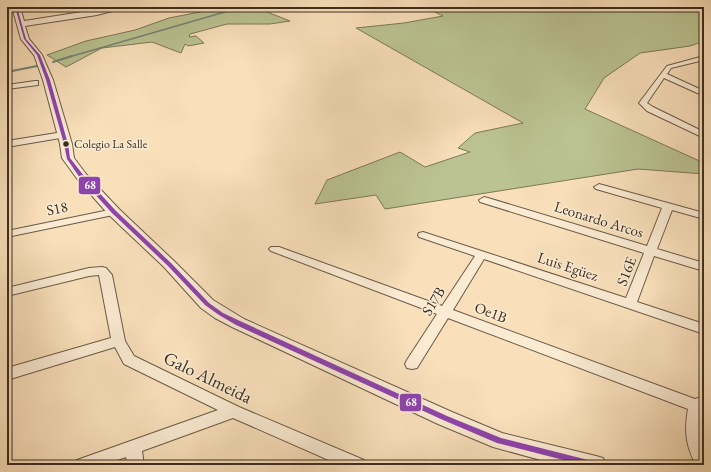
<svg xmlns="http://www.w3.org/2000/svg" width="711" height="472" viewBox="0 0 711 472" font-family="'EB Garamond',serif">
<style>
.green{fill:#bbc392;stroke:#7c7859}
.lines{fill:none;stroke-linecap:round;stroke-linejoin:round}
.stream-far1{stroke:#778475;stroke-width:1.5}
.stream{stroke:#778475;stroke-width:2}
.minor-casing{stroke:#6b5a47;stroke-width:2}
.tertiary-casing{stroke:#6b5a47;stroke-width:2}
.minor{fill:#fbebd3;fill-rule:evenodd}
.tertiary{fill:#fbebd3;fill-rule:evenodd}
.bus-1-casing{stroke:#fbebd3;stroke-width:3}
.bus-1{fill:#8e44ad;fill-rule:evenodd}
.bus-dot{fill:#3c2e20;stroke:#fbebd3;stroke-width:1.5}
.labels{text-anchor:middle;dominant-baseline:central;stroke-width:3;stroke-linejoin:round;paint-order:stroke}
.far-bus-label{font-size:12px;fill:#3c2e20;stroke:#fbebd3;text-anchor:start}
.street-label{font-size:15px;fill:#3c2e20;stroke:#fbebd3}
.near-street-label{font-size:18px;fill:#3c2e20;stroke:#fbebd3}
.line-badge{stroke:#fbebd3;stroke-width:1.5}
.badge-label{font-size:11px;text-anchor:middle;font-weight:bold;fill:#fff}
</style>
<rect width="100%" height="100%" fill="#f9e0bb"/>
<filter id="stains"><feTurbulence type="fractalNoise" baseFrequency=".005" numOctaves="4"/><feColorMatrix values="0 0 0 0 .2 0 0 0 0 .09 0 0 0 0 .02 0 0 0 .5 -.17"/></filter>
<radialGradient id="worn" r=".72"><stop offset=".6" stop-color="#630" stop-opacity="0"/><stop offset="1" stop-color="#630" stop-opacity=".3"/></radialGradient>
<g class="green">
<path d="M206,7h58l-7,1 33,13 -20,3h-43l-37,10 -1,3 7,-1 8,7 -16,3 -3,-2 -4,9 -29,-11 -50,6 -36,19 -19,-12 39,-14 49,-11 34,-12 36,-7z"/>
<path d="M425,7h279v34l-14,5 -50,7 -36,25 -19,31 119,54v11l-66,-5 -253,40 -9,-14 -61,9 12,-24 73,-28 25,15 45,-15 -12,-4 17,-15 48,-10 -167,-95 48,-5 39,-7z"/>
</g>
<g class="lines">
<path class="stream-far1" d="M69,57l173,-50"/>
<g class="stream">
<path d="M53,62l19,-6"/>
<path d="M7,72l30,-6"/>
</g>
<g class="minor-casing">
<g id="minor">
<path d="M89,7h6l5,6 -5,1z"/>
<path d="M7,9l9,-1 3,2 -12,3z"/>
<path d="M704,56v4l-33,8 -4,6 37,17v5l-40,-18 -17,25 6,4 51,25v6l-57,-27 -8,-8 28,-37z"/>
<path d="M35,81h3v4l-31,4v-4z"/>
<path d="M63,132l4,3 -1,2 -59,10v-6z"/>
<path d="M599,184l105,29v6l-32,-9 -15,39 47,14v8l-50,-15 -17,46 67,22v10l-220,-75 -31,51 242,89 9,-3v13l-3,21 3,17v18h-8c-10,-19 -12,-34 -8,-56l-240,-91 -31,50 -5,1 -5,-1 -2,-4 2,-4 30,-46 -166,-63 -2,-2 2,-2h8l163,59 33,-50 -56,-19 -1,-2 1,-2 4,-1 203,66 18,-45 -164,-51 -1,-2 5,-3 4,1 159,48 15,-38 -66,-19 -2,-2z"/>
<path d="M114,209l5,3 -1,2 -111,23v-6z"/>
<path d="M102,267l4,1 6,7 13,66 9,15 105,51 125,53 2,5h-26l-107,-47 -91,33 2,14h-16l-2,-8 -23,8h-28l2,-5 141,-50 -94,-46 -9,-17 -108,33v-12l104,-30 -12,-63 -10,1 -82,20v-8l82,-20z"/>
</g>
</g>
<g class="tertiary-casing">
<path id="tertiary" d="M12,7h8l4,14 90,-14h13l-30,8 -72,11 4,13 13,16 11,25 19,64 2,14 12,16 33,35 55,52 39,39 31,19 208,93 50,21 94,23 7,2 3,7h-47l-66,-18 -55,-23 -206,-97 -17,-9 -14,-10 -37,-41 -55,-52 -31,-35 -16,-22 -2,-14 -17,-64 -9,-25 -13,-16z"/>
</g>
<use href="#minor" class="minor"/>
<use href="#tertiary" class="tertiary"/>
<g class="bus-1-casing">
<path id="bus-1" d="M15,7h2l9,32 14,16 10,25 18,64 2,14 14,18 32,35 55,52 38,40 14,10 17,8 207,95 54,22 95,24 3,1 1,2h-17l-86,-22 -54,-23 -207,-95 -17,-10 -14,-10 -38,-40 -55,-52 -32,-35 -13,-19 -3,-15 -18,-64 -9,-25 -13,-16z"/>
</g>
<use href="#bus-1" class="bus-1"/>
</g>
<circle class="bus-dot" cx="66" cy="144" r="3.5"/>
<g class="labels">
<g class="far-bus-label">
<text x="74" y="144">Colegio La Salle</text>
</g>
<g class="street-label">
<text transform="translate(57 208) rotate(-12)">S18</text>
<text transform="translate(599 219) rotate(17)">Leonardo Arcos</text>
<text transform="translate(568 266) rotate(18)">Luis Egüez</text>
<text transform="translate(626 271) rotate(-69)">S16E</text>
<text transform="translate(433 301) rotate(-58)">S17B</text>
<text transform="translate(491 312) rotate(21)">Oe1B</text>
</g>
<g class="near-street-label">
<text transform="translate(208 377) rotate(26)">Galo Almeida</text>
</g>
</g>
<g class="line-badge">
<rect x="78" y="176" width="23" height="19" rx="4" fill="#8e44ad"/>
<rect x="399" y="393" width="23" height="19" rx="4" fill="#8e44ad"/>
</g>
<g class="badge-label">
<text x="90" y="189">68</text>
<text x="411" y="406">68</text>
</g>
<rect width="711" height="472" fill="none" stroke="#f9e0bb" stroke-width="24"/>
<rect x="8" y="8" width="695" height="456" fill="none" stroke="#3c2e20" stroke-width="2"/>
<rect x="12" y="12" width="687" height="448" fill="none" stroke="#3c2e20"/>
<rect width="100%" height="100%" filter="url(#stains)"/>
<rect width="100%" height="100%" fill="url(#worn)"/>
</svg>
